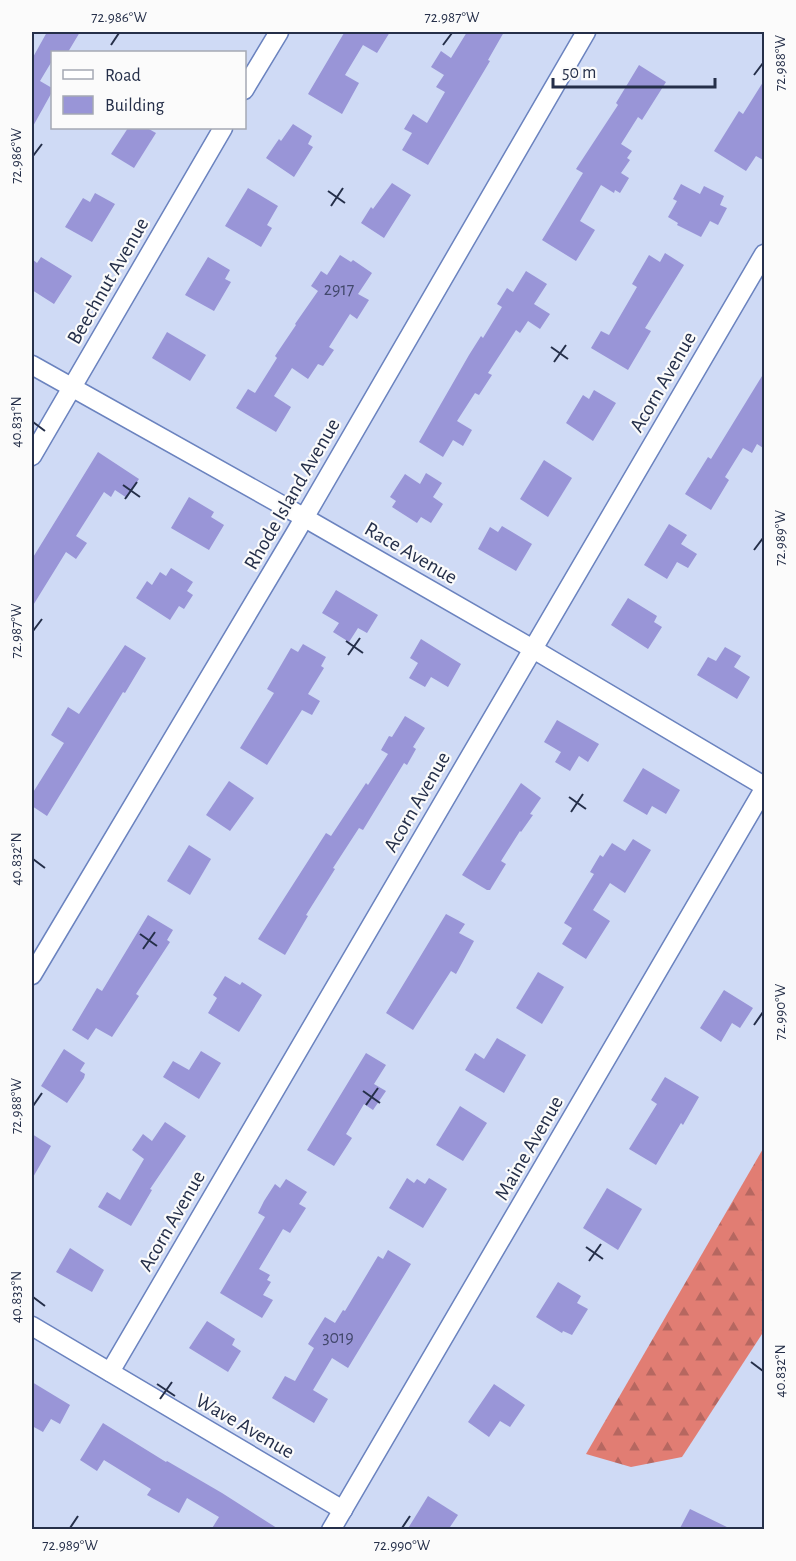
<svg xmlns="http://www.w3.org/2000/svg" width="796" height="1561" viewBox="0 0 796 1561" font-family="'Alegreya Sans',sans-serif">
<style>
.forest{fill:url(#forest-firs)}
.building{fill:#9995d7}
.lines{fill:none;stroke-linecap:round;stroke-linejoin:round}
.minor-casing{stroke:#6b83bf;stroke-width:21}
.minor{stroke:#fff;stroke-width:18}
.ticks{fill:none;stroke:#252f49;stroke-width:2}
.labels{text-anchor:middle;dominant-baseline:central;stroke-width:4.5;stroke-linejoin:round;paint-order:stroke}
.number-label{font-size:18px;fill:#42486c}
.street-label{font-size:21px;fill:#252f49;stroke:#fbfbfb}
.neatline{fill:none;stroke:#252f49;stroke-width:2}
.ticks-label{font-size:15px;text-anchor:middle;fill:#252f49}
</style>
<defs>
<pattern id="forest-firs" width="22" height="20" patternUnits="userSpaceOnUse" patternTransform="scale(1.5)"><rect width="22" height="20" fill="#e17d73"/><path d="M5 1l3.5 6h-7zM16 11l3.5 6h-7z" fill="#b66760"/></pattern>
</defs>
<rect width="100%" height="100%" fill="#cfdaf5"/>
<path class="forest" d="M764,1147v184l-82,126 -51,10 -45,-13z"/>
<g class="building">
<path d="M47,32h33l-12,20h-16v9l-12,20 12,7v4l-20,36v-69z"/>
<path d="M342,32h48l-13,21 -14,-8 -18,30 14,8 -17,31 -34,-20 36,-61z"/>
<path d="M467,32h37l-16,28 2,1 -62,104 -26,-15 10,-17 -8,-4 9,-15 14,9 18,-31 -9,-5 8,-12 -13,-8 10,-16 10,7z"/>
<path d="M639,65l27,17 -24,38 -4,-3 -17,27 11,7 -5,7 3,2 -9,13 8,5 -9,15 -5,-3 -1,3 -13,-8 -21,36 15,9 -19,31 -34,-21 41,-67 -7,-4 42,-64 -2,-2z"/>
<path d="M765,79v82l-9,-5 -10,15 -32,-20 25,-40 4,3z"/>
<path d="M293,124l19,12 -4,8 5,3 -19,30 -28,-19 13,-19 2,2z"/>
<path d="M128,128h19l9,5 -22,35 -23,-14z"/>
<path d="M392,183l19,12 -27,43 -23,-15 10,-16 2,2z"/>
<path d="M681,184l19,10 4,-8 20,10 -4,9 7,3 -9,17 -8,-4 -9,16 -24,-12 1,-2 -10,-6 9,-16 -4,-2z"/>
<path d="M248,188l30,18 -11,19 5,3 -11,19 -36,-21z"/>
<path d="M95,193l20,11 -23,38 -27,-15 18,-29 7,4z"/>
<path d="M665,253l19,12 -39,63 6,3 -23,39 -37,-22 10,-17 8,4 28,-48 -5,-3 17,-29 11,7z"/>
<path d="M340,255l11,7 2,-2 19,13 -14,21 11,6 -12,19 -7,-5 -21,33 5,3 -11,16 -5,-2 -10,15 -16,-11 -18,28 17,11 -15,25 -40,-24 12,-19 7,4 22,-35 -2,-2 21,-31 -1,-1 23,-33 -7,-5 10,-15 6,4z"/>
<path d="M41,257l31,19 -18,28 -22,-14v-31l5,4z"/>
<path d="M208,257l22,13 -5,9 6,3 -17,29 -29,-16z"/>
<path d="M526,271l21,13 -13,20 16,10 -10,15 -12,-8 -8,12 -4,-3 -28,43 4,2 -13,20 -4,-2 -18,28 15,9 -9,16 -10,-6 -10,17 -24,-15 50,-87 12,-19 2,2 19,-31 -5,-3 10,-16 6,4z"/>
<path d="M167,332l39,23 -16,26 -38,-23z"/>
<path d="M765,371v78l-8,-5 -5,9 -9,-5 -18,29 4,3 -18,30 -26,-16 23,-37 3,2z"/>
<path d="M594,390l22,13 -23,38 -27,-18 17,-28 6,4z"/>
<path d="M98,452l41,27 -12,19 -12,-8 -4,7 -7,-5 -28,44 11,7 -11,16 -10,-7 -34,55v-48z"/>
<path d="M544,460l28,18 -24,39 -28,-18z"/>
<path d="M426,473l16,10 -9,14 10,7 -12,19 -10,-6 -4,6 -25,-16 4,-6 -6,-4 15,-23 15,10z"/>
<path d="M189,497l25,15 -3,5 13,8 -15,25 -38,-22z"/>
<path d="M669,524l18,11 -6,9 16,10 -9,14 -11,-6 -10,17 -23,-14z"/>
<path d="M502,526l30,18 -16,27 -38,-22 12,-22 8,5z"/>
<path d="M171,568l22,14 -6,9 6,4 -9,14 -5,-3 -9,14 -34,-22 11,-17 5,4 8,-13 6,4z"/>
<path d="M336,590l42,25 -11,18 -9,-5 -9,14 -16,-10 6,-9 -17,-10z"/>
<path d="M628,598l29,18 -3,6 8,5 -14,22 -37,-24z"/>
<path d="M421,639l40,25 -13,23 -17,-10 -6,10 -16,-9 9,-15 -8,-5z"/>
<path d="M303,644l23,13 -5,9 3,2 -16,26 12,7 -8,14 -10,-5 -35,55 -27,-17 34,-55 -7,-4 24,-41 7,4z"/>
<path d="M125,645l21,13 -21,35 -2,-1 -76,124 -15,-10v-12l32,-51 -13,-8 17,-28 11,7z"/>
<path d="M725,647l16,9 -7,11 16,10 -13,22 -40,-24 11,-18 8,4z"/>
<path d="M405,716l20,12 -12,19 3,2 -9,16 -3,-2 -41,67 -4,-2 -26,40 2,1 -29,46 2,1 -23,39 -27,-16 68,-106 5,3 35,-53 2,2 20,-31 -7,-4 8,-14 3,1z"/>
<path d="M557,720l42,24 -11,18 -9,-6 -9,15 -15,-9 6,-10 -17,-10z"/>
<path d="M643,768l37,22 -14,24 -14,-8 -5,9 -24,-14z"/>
<path d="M229,781l25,17 -24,33 -24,-16z"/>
<path d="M521,783l20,15 -11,16 3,1 -12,17 -1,-1 -19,30 5,3 -16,26h-3l-25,-15z"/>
<path d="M633,839l18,11 -26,43 -15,-10 -17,27 17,11 -24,38 -24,-15 10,-16 -8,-5 30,-49 -4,-2 10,-17 3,2 9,-14 13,8z"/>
<path d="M189,845l22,14 -21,36 -23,-14z"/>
<path d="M446,914l19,10 -6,9 15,8 -18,33 -5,-3 -38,59 -27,-17z"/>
<path d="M148,915l25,15 -6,10 3,2 -34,52 3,2 -27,41 -16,-9 -8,12 -16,-10 25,-42 5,3z"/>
<path d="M538,972l26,15 -22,37 -26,-16z"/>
<path d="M225,976l15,9 2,-3 20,13 -23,37 -31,-19 9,-15 -4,-3z"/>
<path d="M724,990l29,18 -13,20 -8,-5 -11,19 -21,-14z"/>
<path d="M497,1038l29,17 -22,38 -39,-23 10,-17 9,6z"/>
<path d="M64,1049l21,14 -5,8 5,3 -1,4 -17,25 -26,-17z"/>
<path d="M201,1051l20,12 -22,36 -36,-22 10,-16 16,9z"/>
<path d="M366,1053l20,12 -12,19 12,7 -13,19 -9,-6 -18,30 6,4 -18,28 -27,-16z"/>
<path d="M665,1077l34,20 -16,28 -2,-2 -25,42 -27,-16 28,-45 -6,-4z"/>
<path d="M460,1106l27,17 -24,38 -27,-16z"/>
<path d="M165,1122l21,14 -36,53 2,1 -21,36 -33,-19 9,-15 13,8 24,-41 -12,-9 11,-16 9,7z"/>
<path d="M32,1134l19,12 -19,33z"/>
<path d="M407,1178l7,5 3,-4 8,5 4,-6 18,11 -24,39 -34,-20z"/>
<path d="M286,1179l21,13 -8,12 7,4 -16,25 -7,-4 -24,40 11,6 -3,5 4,2 -8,13 10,5 -11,18 -42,-25 45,-76 -7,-4 6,-12 11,-17 5,4z"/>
<path d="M607,1188l35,21 -24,41 -35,-22z"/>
<path d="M70,1248l34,22 -12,22 -36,-20z"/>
<path d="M388,1250l23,14 -63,104 -16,-10 -19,32 15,9 -14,24 -42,-25 13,-22 10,5 19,-33 -6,-4 17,-27 10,6 8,-13 2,1 33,-55 5,3z"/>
<path d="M558,1282l23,14 -4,7 11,6 -16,26 -9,-4 -1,2 -26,-16z"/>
<path d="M207,1321l28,18 -3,6 9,6 -13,21 -39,-24z"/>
<path d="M32,1382l38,23 -10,19 -9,-5 -8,13 -11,-6z"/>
<path d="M494,1384l31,21 -15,22 -10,-6 -11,16 -21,-15z"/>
<path d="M103,1423l63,39 1,-1 55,32 58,37h-69l8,-13 -32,-19 -8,15 -32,-18 4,-6 -47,-29 -7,11 -17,-11z"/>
<path d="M428,1496l30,19 -10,15h-41z"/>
<path d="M690,1509l43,21h-54z"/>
</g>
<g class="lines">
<g class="minor-casing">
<g id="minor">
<path d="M244,90l35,-58"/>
<path d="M32,365l273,153 228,131 231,137"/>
<path d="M32,456l191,-328"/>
<path d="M32,975l264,-443 290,-500"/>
<path d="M32,1326l311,184"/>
<path d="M110,1372l654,-1118"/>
<path d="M331,1530l433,-741"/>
</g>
</g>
<use href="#minor" class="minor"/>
</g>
<path class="ticks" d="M111,45l8,-12M443,45l9,-12M754,75l9,-12M33,156l9,-12M328,191l17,12M331,206l12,-18M551,347l17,12M554,362l12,-17M33,422l12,9M123,485l17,12M125,499l12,-17M754,550l9,-12M33,631l9,-12M346,641l17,12M348,655l12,-17M569,797l17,12M571,812l12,-18M33,859l12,9M140,934l17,12M143,949l12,-17M754,1025l9,-13M363,1091l17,12M366,1105l12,-17M33,1106l9,-13M586,1247l17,12M589,1261l12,-17M33,1297l12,9M751,1362l12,9M157,1384l18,12M160,1399l12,-17M70,1528l8,-12M402,1528l8,-12"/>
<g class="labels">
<g class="number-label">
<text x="339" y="290">2917</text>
<text x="338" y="1338">3019</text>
</g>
<g class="street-label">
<text transform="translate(108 281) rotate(-60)">Beechnut Avenue</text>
<text transform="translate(663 382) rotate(-60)">Acorn Avenue</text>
<text transform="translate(292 494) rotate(-60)">Rhode Island Avenue</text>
<text transform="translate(411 553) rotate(30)">Race Avenue</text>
<text transform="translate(417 802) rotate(-60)">Acorn Avenue</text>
<text transform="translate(529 1148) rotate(-60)">Maine Avenue</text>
<text transform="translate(172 1221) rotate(-60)">Acorn Avenue</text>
<text transform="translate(245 1426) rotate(30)">Wave Avenue</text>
</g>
</g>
<rect width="796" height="1561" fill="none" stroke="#fbfbfb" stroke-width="66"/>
<rect x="51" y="51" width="195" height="78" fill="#fbfbfb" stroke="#a5a9b4" stroke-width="1.5"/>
<rect x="63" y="70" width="30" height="9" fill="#ffffff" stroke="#a5a9b4" stroke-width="1.5"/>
<text x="105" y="81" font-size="18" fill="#252f49">Road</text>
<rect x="63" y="96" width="30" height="18" fill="#9995d7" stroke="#a5a9b4" stroke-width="1.5"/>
<text x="105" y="111" font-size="18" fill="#252f49">Building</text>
<path d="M553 78v9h162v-9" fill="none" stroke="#252f49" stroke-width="3"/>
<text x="562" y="78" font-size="18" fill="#252f49" stroke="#fbfbfb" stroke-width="4.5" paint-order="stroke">50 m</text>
<rect x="33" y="33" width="730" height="1495" class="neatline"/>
<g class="ticks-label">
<text x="119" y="22">72.986°W</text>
<text x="452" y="22">72.987°W</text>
<text transform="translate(780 63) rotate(-90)" y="5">72.988°W</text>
<text transform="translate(16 156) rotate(-90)" y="5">72.986°W</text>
<text transform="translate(16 422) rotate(-90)" y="5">40.831°N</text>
<text transform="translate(780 538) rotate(-90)" y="5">72.989°W</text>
<text transform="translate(16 631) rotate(-90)" y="5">72.987°W</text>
<text transform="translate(16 859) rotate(-90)" y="5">40.832°N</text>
<text transform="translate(780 1012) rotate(-90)" y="5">72.990°W</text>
<text transform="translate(16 1106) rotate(-90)" y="5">72.988°W</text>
<text transform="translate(16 1297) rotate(-90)" y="5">40.833°N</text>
<text transform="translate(780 1371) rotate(-90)" y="5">40.832°N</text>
<text x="70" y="1550">72.989°W</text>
<text x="402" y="1550">72.990°W</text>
</g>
</svg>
